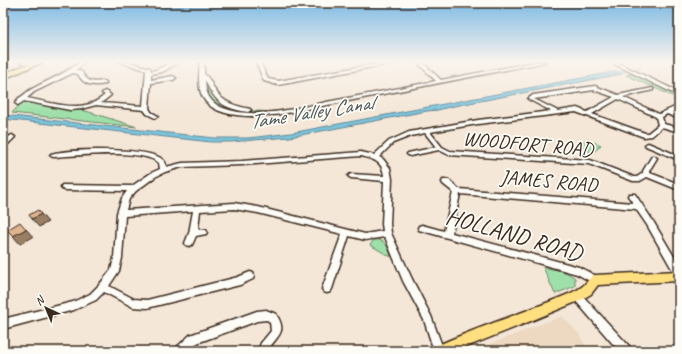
<svg xmlns="http://www.w3.org/2000/svg" width="682" height="354" viewBox="0 0 682 354" font-family="Caveat,sans-serif">
<style>
.built{fill:#edd8c2}
.green{fill:#9fdfa9;stroke:#6d8464}
.water{fill:#7cc4dd;stroke:#628691}
.lines{fill:none;stroke-linecap:round;stroke-linejoin:round}
.canal{fill:#7cc4dd;fill-rule:evenodd}
.minor-casing{stroke:#3b2a1e;stroke-width:3}
.major-casing{stroke:#3b2a1e;stroke-width:3}
.highway-casing{stroke:#3b2a1e;stroke-width:3}
.minor{fill:#fdfcf7;fill-rule:evenodd}
.major{fill:#ffdf80;fill-rule:evenodd}
.highway{fill:#ffdf80;fill-rule:evenodd}
.shaded-wall{fill:#9b7f64;stroke:#3b2a1e}
.building{fill:#deb58f;stroke:#3b2a1e}
.labels{text-anchor:middle;dominant-baseline:central;stroke-width:3.5;stroke-linejoin:round;paint-order:stroke}
.street-label{font-size:20px;fill:#3b2a1e;stroke:#fdfcf7}
.water-label{font-size:21px;font-style:italic;fill:#4e5857;stroke:#fdfcf7}
.near-street-label{font-size:24px;fill:#3b2a1e;stroke:#fdfcf7}
</style>
<rect width="100%" height="100%" fill="#f4e7d8"/>
<filter id="ink" filterUnits="userSpaceOnUse"><feTurbulence type="fractalNoise" baseFrequency=".025" numOctaves="2"/><feDisplacementMap in="SourceGraphic" scale="8" xChannelSelector="R" yChannelSelector="G"/><feConvolveMatrix kernelMatrix="1 2 1 2 8 2 1 2 1" color-interpolation-filters="sRGB"/></filter>
<g filter="url(#ink)">
<path class="built" d="M562,316l17,18 9,17h-116z"/>
<g class="green">
<path d="M632,74l47,21v4l-53,-24z"/>
<path d="M205,82l13,18 22,10 35,2c-24,1 -51,4 -68,-17z"/>
<path d="M22,102l64,9 51,16 -125,-14z"/>
<path d="M586,139l15,6 -8,8 -15,-7z"/>
<path d="M374,240c11,-2 15,8 17,17l-21,-12z"/>
<path d="M543,267l23,5 9,6v8l-20,8z"/>
</g>
<path class="water" d="M618,71l4,3 -173,33 -11,3 -11,1 -137,26 -60,5h-19l-208,-23v-4l212,23h33l43,-5z"/>
<g class="lines">
<path class="canal" d="M640,67h1v2l-26,5 -2,-1 2,-1z"/>
<g class="minor-casing">
<g id="minor">
<path d="M20,62h19l-9,3z"/>
<path d="M80,62h5l-9,8 6,2c5,10 11,11 22,9l2,1v2c-12,2 -22,2 -28,-10l-5,-1 -39,19 -7,6c16,3 43,11 58,7 8,-1 14,-5 20,-10l-3,-2 3,-2 6,4 -10,8 42,3 3,-36 -26,-8h9l21,6 1,3c9,-1 17,-9 25,-9v2l-14,8 -11,2v6l22,-4 3,2 -3,2 -22,3 -2,25 2,4 7,4 -3,2 -8,-4 -3,-4 -48,-5 -15,4 -11,1 -46,-9 -6,4 -3,-2 4,-5c5,-2 8,-7 13,-9 16,-9 33,-15 48,-27z"/>
<path d="M200,62h4v12c6,4 7,10 11,16 8,13 21,16 35,19l1,1 -3,2c-25,-4 -33,-10 -43,-32 0,13 5,23 18,28 33,13 81,-2 114,-8 33,-6 66,-13 99,-19l-19,-19h5l19,18 94,-18h11l-264,52c-22,3 -72,7 -81,-21 -3,-9 -2,-21 -1,-31z"/>
<path d="M256,62h4l8,17 10,2 109,-19h12l-121,23 -14,-4z"/>
<path d="M610,62h6l63,30v4z"/>
<path d="M595,86l23,9 35,-7v2l-30,7 36,17 20,-9v4l-7,3 7,3v4l-12,-5 -5,3 2,7 15,4v4l-17,-5 -10,9 -8,1 -68,-25 -98,12 -48,8 12,15 8,4 140,9 44,17h3l6,-4v-2l9,-15h2l3,2 -8,13 1,2 29,11v6l-32,-13 -7,4h-7l-44,-17 -140,-9 -10,-5 -29,6 -2,-1 -1,-1 1,-1 28,-6 -11,-14 -14,3 -18,7 -14,14 4,2 7,9 2,11 -2,45 1,9 21,46 19,37 13,35h-10l-10,-31 -21,-39 -18,-44 -20,3 -16,-4 -17,53 -2,3 -3,1 -3,-1 -2,-3 20,-55 -84,-21 -24,-4 -34,2 -2,18 8,1 1,2 -1,2 -10,2 -4,9 -3,1 -3,-1 -1,-2 4,-10 4,-22 -68,5 -3,42 -3,13 -10,15 25,13 13,1 91,-23 12,-5 3,1 1,3 -1,3 -13,6 -93,23 -14,-1 -29,-15 -8,8 -22,10 -71,19v-10l70,-17 17,-8 10,-10 11,-14 3,-12 3,-45 5,-15 5,-7 -62,-1 -3,-1 -1,-2 1,-2 70,1 19,-13 9,-4 -1,-6c-17,-15 -83,-7 -106,-6l-2,-1 -1,-1 1,-1c19,-5 97,-7 111,5 3,2 4,5 4,8l16,-4 60,-2 119,-9 13,3 15,-14 20,-9 69,-12 73,-9 -23,-12 5,-4zM594,90l20,7 -27,15 -10,-4 -19,3 -24,-12zM618,99l38,18 2,8 -10,8h-3l-53,-19zM361,156c13,3 22,6 23,20l-33,-2 -3,2 3,2 33,3 -2,43 1,7 -18,3 -107,-27 -24,-4 -108,7 3,-11 7,-8 19,-14 10,-5 17,-5 60,-2z"/>
<path d="M12,135l3,2 -10,10 -2,1v-6l7,-6z"/>
<path d="M648,143l31,13v4l-33,-14 -1,-1 1,-1z"/>
<path d="M443,180h6l10,9 174,14 -5,-7 1,-2h6l18,27 26,44v12l-3,-1 -29,-51 -11,-16 -176,-15 -8,39 127,34 19,10 2,3 -2,3 -3,1 -18,-10 -158,-44 -1,-2 1,-2 3,-1 22,6 9,-39 -10,-8 -1,-2z"/>
<path d="M577,292l3,1 50,54 1,4h-12l-45,-52 -2,-3 2,-3z"/>
<path d="M266,310l10,4c13,20 -1,22 -8,37h-10l3,-8 10,-12 -1,-9 -3,-2 -10,1 -60,22 -8,8h-13l1,-4 13,-12 67,-24z"/>
</g>
</g>
<g class="major-casing">
<path id="major" d="M679,271v10l-81,4 -7,9 -10,6 -55,23 -70,28h-22l2,-5c44,-20 91,-34 135,-53 4,-2 10,-5 13,-8 4,-4 6,-8 11,-10z"/>
</g>
<g class="highway-casing">
<path id="highway" d="M33,62h10l-40,17v-5z"/>
</g>
<use href="#minor" class="minor"/>
<use href="#major" class="major"/>
<use href="#highway" class="highway"/>
</g>
<g class="shaded-wall">
<path d="M41,214l7,8 -9,5 -7,-8z"/>
<path d="M26,229l7,8 -13,7 -7,-8z"/>
</g>
<g class="building">
<path d="M38,210l3,4 -9,5 -3,-4z"/>
<path d="M20,222l6,7 -13,7 -6,-6z"/>
</g>
</g>
<linearGradient id="sky" x2="0" y2="1"><stop stop-color="#7dbae4"/><stop offset="0.55" stop-color="#faf4ed"/><stop offset="1" stop-color="#faf4ed" stop-opacity="0"/></linearGradient>
<rect width="682" height="112" fill="url(#sky)"/>
<g class="labels">
<g class="street-label">
<text transform="translate(528 144) rotate(5)">WOODFORT ROAD</text>
<text transform="translate(549 181) rotate(5)">JAMES ROAD</text>
</g>
<g class="water-label">
<text transform="translate(311 112) rotate(-9)">Tame Valley Canal</text>
</g>
<g class="near-street-label">
<text transform="translate(514 234) rotate(16)">HOLLAND ROAD</text>
</g>
</g>
<rect width="682" height="354" fill="none" stroke="#fdfcf7" stroke-width="16"/>
<rect x="8" y="8" width="666" height="338" fill="none" stroke="#3b2a1e" stroke-width="1.5" filter="url(#ink)"/>
<g transform="translate(46 308) rotate(316)" stroke="#fdfcf7" stroke-width="3" paint-order="stroke">
<path d="M0-3L7 15L0 10L-7 15Z" fill="#3b2a1e"/>
<text y="-6" font-size="11" font-weight="bold" text-anchor="middle" fill="#3b2a1e">N</text>
</g>
</svg>
